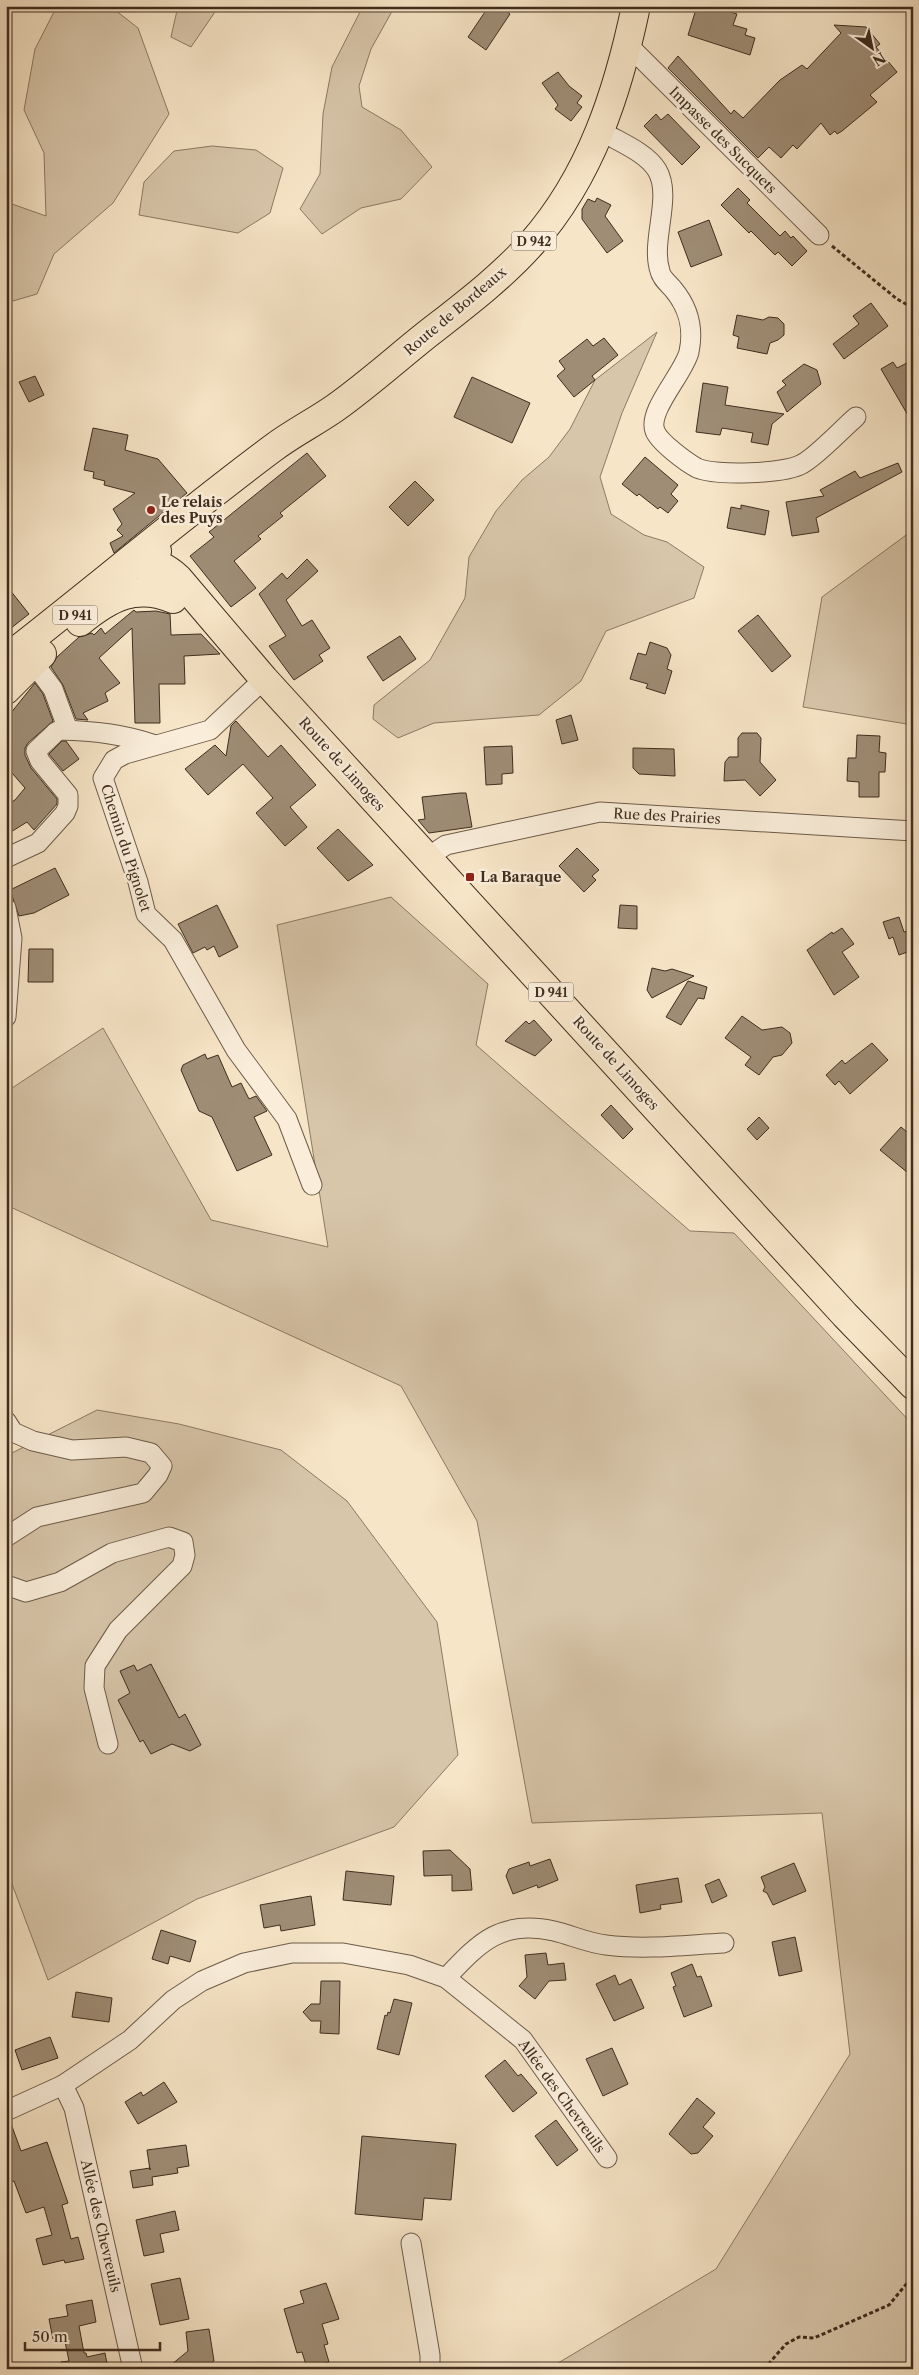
<svg xmlns="http://www.w3.org/2000/svg" width="919" height="2375" viewBox="0 0 919 2375" font-family="'Libre Caslon Text',serif">
<style>
.green{fill:#d8c6aa;stroke:#8c7a64}
.building{fill:#9f8d76;stroke:#3f2d1e}
.lines{fill:none;stroke-linecap:round;stroke-linejoin:round}
.minor-casing{stroke:#6d5b48;stroke-width:21}
.primary-casing{stroke:#3f2d1e;stroke-width:30}
.path{stroke:#3f2d1e;stroke-width:3;stroke-dasharray:4 2.5;stroke-linecap:butt}
.minor{stroke:#faeedb;stroke-width:19}
.primary{stroke:#f7e5c7;stroke-width:28}
.poi-dot{fill:#8f2418;stroke:#faeedb;stroke-width:2}
.labels{text-anchor:middle;dominant-baseline:central;stroke-width:5;stroke-linejoin:round;paint-order:stroke}
.shield{fill:#faeedb;stroke:#776757;stroke-width:1}
.shield-label{font-size:12px;font-weight:bold;fill:#3f2d1e}
.street-label{font-size:14px;fill:#3f2d1e;stroke:#faeedb}
.poi-label{font-size:14px;font-weight:bold;fill:#3f2d1e;stroke:#faeedb;text-anchor:start}
</style>
<rect width="100%" height="100%" fill="#f7e5c7"/>
<filter id="stains"><feTurbulence type="fractalNoise" baseFrequency=".004" numOctaves="4"/><feColorMatrix values="0 0 0 0 .2 0 0 0 0 .09 0 0 0 0 .02 0 0 0 .5 -.17"/></filter>
<radialGradient id="worn" r=".72"><stop offset=".6" stop-color="#630" stop-opacity="0"/><stop offset="1" stop-color="#630" stop-opacity=".3"/></radialGradient>
<g class="green">
<path d="M57,6h53l28,22 31,86 -56,89 -59,51 -17,40 -31,9v-104l6,5 34,12 -2,-63 -20,-43 11,-61z"/>
<path d="M178,6h41l-28,41 -20,-10z"/>
<path d="M363,6h32l-24,43 -12,37 3,21 39,23 31,37 -31,32 -40,9 -39,26 -22,-25 20,-35 3,-60 9,-47z"/>
<path d="M212,146l44,4 27,18 -13,45 -32,20 -99,-18 5,-33 30,-31z"/>
<path d="M657,332l-35,81 -22,64 11,37 33,21 23,7 37,25 -10,31 -88,33 -25,50 -42,34 -105,8 -36,15 -25,-19 1,-14 56,-45 35,-62 4,-41 27,-46 26,-31 27,-23 21,-28 25,-49z"/>
<path d="M913,530v195l-110,-18 19,-110z"/>
<path d="M391,897l97,87 -12,61 214,186 44,2 179,192v944h-365l168,-100 134,-215 -28,-241 -290,10 -55,-302 -76,-135 -395,-181v-113l97,-64 108,192 117,27 -51,-322z"/>
<path d="M97,1410l82,14 102,26 66,51 90,121 21,133 -64,72 -197,72 -149,81 -42,-112v-412z"/>
</g>
<g class="building">
<path d="M489,6h10l11,8 -24,36 -18,-13z"/>
<path d="M697,6h16l24,8 -4,11 14,4 -2,6 10,3 -5,17 -62,-20z"/>
<path d="M834,25l32,2 14,17 -4,3 21,25 -27,23 7,7 -35,29 -5,3 -2,-3 -5,4 -9,-12 -24,26 -4,-4 -12,13 -12,-11 -11,11 -90,-90 10,-12 53,58 3,-4 9,8 37,-38 22,-15 5,4 34,-36z"/>
<path d="M558,72l11,14 13,10 -5,7 5,4 -11,14 -16,-12 3,-4 -16,-22z"/>
<path d="M656,114l5,6 7,-6 32,33 -18,18 -38,-39z"/>
<path d="M738,188l12,12 -3,3 33,33 5,-5 6,7 2,-2 14,15 -15,15 -14,-14 -3,3 -24,-24 -2,2 -28,-28z"/>
<path d="M597,198l14,7 -6,11 18,25 -16,12 -25,-34v-10l6,-10 7,3z"/>
<path d="M709,220l13,35 -31,12 -13,-35z"/>
<path d="M871,303l17,23 -44,33 -11,-15 26,-20 -6,-8z"/>
<path d="M737,315l26,5 6,-3 9,1 6,6v11l-6,5 -8,3 -3,11 -30,-6 2,-11 -6,-2z"/>
<path d="M604,338l14,17 -26,21 3,4 -21,17 -17,-21 8,-7 -6,-8 28,-22 6,7z"/>
<path d="M893,362l4,6 10,-5 6,10v51l-32,-55z"/>
<path d="M804,364l13,6 4,14 -34,28 -10,-20 9,-7 -4,-4z"/>
<path d="M35,376l9,19 -15,7 -10,-20z"/>
<path d="M472,377l58,26 -18,40 -58,-26z"/>
<path d="M703,383l25,4 -3,18 59,9 -12,10 -4,21 -17,-3 2,-9 -31,-5 -2,7 -24,-3z"/>
<path d="M93,428l35,7 -3,15 33,9 29,34 -73,60 -4,-10 13,-7 -6,-6 5,-6 -9,-15 22,-16 -31,-8 1,-4 -12,-3 1,-6 -10,-2z"/>
<path d="M307,453l19,23 -46,37 3,3 -25,20 3,3 -27,22 22,27 -25,19 -41,-51 24,-19 -5,-5z"/>
<path d="M645,457l33,28 -7,9 7,7 -10,12 -8,-6 -2,2 -19,-15 -2,2 -15,-12z"/>
<path d="M898,463l4,9 -86,46 3,14 -27,4 -6,-34 38,-6 -4,-6 35,-19 5,7z"/>
<path d="M415,481l19,19 -26,26 -19,-19z"/>
<path d="M741,505l28,6 -4,24 -38,-7 4,-21 10,2z"/>
<path d="M307,559l11,12 -32,29 16,26 10,-6 18,28 -11,7 4,6 -29,19 -25,-34 17,-10 -27,-42 23,-21 5,6z"/>
<path d="M6,585l23,29 -23,18z"/>
<path d="M134,610l2,2 20,-1 14,3 1,21 30,-1 19,20 -36,2 1,28h-26l1,39h-25l-3,-95 -33,30 21,25 -15,10 3,8 -25,12 5,7 -12,-1 -13,-34 -12,-18 6,-10 22,-20 13,-4 2,2 7,-7 4,6z"/>
<path d="M758,615l33,41 -19,16 -34,-41z"/>
<path d="M400,636l16,23 -33,22 -16,-24z"/>
<path d="M650,642l17,6 4,7 -4,14 5,2 -7,23 -19,-6 2,-4 -18,-5 8,-26 8,2z"/>
<path d="M35,683l8,11 10,27 -25,22 -3,5v7l6,13 26,31v5l-23,26 -7,-8 -21,13v-30l9,-5 10,-12 -19,-22v-47z"/>
<path d="M571,715l7,25 -16,4 -6,-24z"/>
<path d="M236,721l32,36 13,-12 35,40 -26,22 17,20 -22,19 -29,-33 17,-15 -30,-34 -35,31 -23,-26 30,-24 11,11 5,-30z"/>
<path d="M742,733h15l4,5 -1,24 16,18 -16,16 -15,-16 -21,1 1,-19 4,-5h9v-19z"/>
<path d="M857,735l23,1 -1,16 7,1 -1,19h-6v25h-20v-15l-12,-1 1,-23h8z"/>
<path d="M62,741h4l13,18 -16,12 -14,-17z"/>
<path d="M512,746l1,27 -11,1v10l-16,1 -2,-38z"/>
<path d="M633,748l41,1 1,27 -36,-2 -6,-6z"/>
<path d="M460,793h6l6,34 -43,6 -11,-13 7,-1 -3,-22z"/>
<path d="M338,829l35,36 -25,16 -31,-33z"/>
<path d="M577,848l22,22 -7,6 4,4 -12,12 -25,-26z"/>
<path d="M55,868l14,27 -35,18 -15,3 -9,-26z"/>
<path d="M217,905l21,42 -19,10 -5,-11 -7,4 -2,-3 -12,6 -15,-29z"/>
<path d="M620,905l17,1v23l-19,-1z"/>
<path d="M899,917l5,15 9,-2v20l-14,5 -6,-18 -4,2 -6,-17z"/>
<path d="M842,928l12,16 -12,8 17,25 -25,18 -27,-45 25,-18 1,2z"/>
<path d="M29,949h24v33h-25z"/>
<path d="M652,968l13,3 7,-2 22,7 -42,22 -5,-8z"/>
<path d="M688,981l19,6 -3,12 -6,-1 -17,27 -15,-8z"/>
<path d="M742,1016l20,14 20,-3 8,6 2,10 -10,12 -9,2 -14,18 -14,-10 6,-8 -26,-19z"/>
<path d="M534,1020l18,20 -17,16 -30,-15 21,-20 3,3z"/>
<path d="M872,1043l16,17 -38,34 -11,-13 -4,4 -9,-10 16,-15 3,4z"/>
<path d="M205,1054l2,5 11,-4 14,32 9,-4 8,16 7,-3 11,15 -13,6 18,38 -35,16 -25,-54 -13,-6 -18,-41 2,-5z"/>
<path d="M611,1105l22,24 -10,10 -22,-24z"/>
<path d="M759,1117l10,11 -12,12 -10,-11z"/>
<path d="M901,1127l12,10v40l-33,-27z"/>
<path d="M151,1664l28,54 6,-4 16,31 -11,6 -18,-7 -21,10 -8,-14 -3,2 -22,-42 12,-7 -10,-22 14,-6 3,6z"/>
<path d="M450,1850l20,19 2,21 -20,1v-16l-28,1 -1,-25z"/>
<path d="M550,1859l8,21 -20,8 -1,-3 -24,9 -7,-18 3,-7 20,-7 1,4z"/>
<path d="M794,1863l12,28 -33,14 -6,-12 -4,-2 2,-4 -4,-10z"/>
<path d="M346,1871l48,5 -3,29 -48,-5z"/>
<path d="M678,1878l4,24 -22,3 1,4 -21,4 -4,-28z"/>
<path d="M719,1879l8,17 -15,7 -7,-18z"/>
<path d="M311,1896l4,29 -34,6 -1,-6 -16,3 -4,-23z"/>
<path d="M161,1930l35,11 -6,21 -20,-6 -2,8 -16,-5z"/>
<path d="M795,1937l7,34 -23,5 -7,-34z"/>
<path d="M546,1953l2,12 16,-2 2,17 -17,1 -14,18 -16,-13 8,-9 -2,-22z"/>
<path d="M692,1964l5,13 4,-1 11,30 -28,11 -11,-30 3,-1 -5,-13z"/>
<path d="M615,1975l4,10 12,-6 13,29 -30,13 -18,-37z"/>
<path d="M321,1981h19l-1,53 -19,-1 1,-12h-10l-8,-9 8,-8h9z"/>
<path d="M76,1992l36,6 -3,24 -37,-5z"/>
<path d="M394,1999l18,4 -13,52 -22,-6 8,-34 2,1 1,-4 2,1z"/>
<path d="M50,2037l8,21 -36,12 -7,-20z"/>
<path d="M612,2048l16,36 -25,12 -17,-37z"/>
<path d="M505,2060l13,16 3,-2 16,19 -24,19 -28,-36z"/>
<path d="M164,2082l13,20 -39,22 -13,-22 16,-10 2,4z"/>
<path d="M697,2098l18,15 -12,14 10,9 -15,17 -7,1 -22,-20z"/>
<path d="M556,2120l22,30 -21,16 -22,-30z"/>
<path d="M10,2121l11,30 26,-9 21,61 -6,2 9,34 7,-2 6,22 -19,4 -1,-3 -21,5 -7,-26 16,-4 -8,-28 -18,6 -12,-32 -8,3v-62z"/>
<path d="M362,2136l94,8 -5,56 -27,-2 -2,22 -67,-6z"/>
<path d="M186,2145l3,21 -12,2 1,5 -26,4 1,8 -20,3 -3,-17 20,-3v2l-3,-20z"/>
<path d="M175,2211l4,19 -19,4 4,18 -20,4 -8,-36z"/>
<path d="M180,2278l9,41 -29,6 -9,-41z"/>
<path d="M326,2283l13,36 -17,5 6,20 -4,1 5,17 -22,6 -5,-16 -5,1 -13,-44 20,-6 -4,-12z"/>
<path d="M92,2300l4,22 -17,4 5,27h2l1,4 18,-4 3,16h-47v-7l8,-1 -5,-24 -11,2 -4,-20 19,-3 -2,-11z"/>
<path d="M209,2329l5,32 -10,8h-38l22,-18 -2,-19z"/>
</g>
<g class="lines">
<g class="minor-casing">
<g id="minor">
<path d="M628,45l191,190"/>
<path d="M601,131c18,11 45,21 56,39 16,27 -7,71 3,101 1,7 9,13 13,18 16,19 21,39 16,63 -5,21 -42,59 -34,79 4,11 31,31 42,37 18,8 88,6 105,-4 14,-7 41,-36 54,-47"/>
<path d="M26,653l27,36 15,41"/>
<path d="M264,679l-54,51 -85,24 -11,6 -11,18 35,104 8,32 27,26 63,110 51,69 25,66"/>
<path d="M428,857l18,-12 154,-33 313,19"/>
<path d="M6,858l32,-15 27,-30 3,-7v-11l-28,-34 -4,-10 20,-19 4,-2c34,1 63,4 95,15"/>
<path d="M6,908l6,30 -6,79"/>
<path d="M6,1421l7,11 20,9 39,9 54,-3 25,6 11,13 -4,9 -15,18 -106,24 -31,20"/>
<path d="M6,1585l20,7 34,-10 52,-29 57,-16 14,5 2,13 -3,11 -64,64 -23,36 -1,22 14,56"/>
<path d="M446,1978c33,-35 55,-59 108,-47 17,4 34,12 52,14 39,5 79,0 118,-2"/>
<path d="M6,2111l57,-26"/>
<path d="M411,2243l19,112v14"/>
<path d="M133,2369l-59,-261 -11,-23 67,-45 43,-40 29,-19 42,-18 48,-10h51l66,12 37,13 77,62 84,118"/>
</g>
</g>
<g class="primary-casing">
<g id="primary">
<path d="M157,551l-8,11c1,13 4,22 13,32"/>
<path d="M111,576c27,-15 42,-21 67,2l86,101 581,636 68,70"/>
<path d="M80,622c29,-24 56,-39 93,-23"/>
<path d="M6,663l15,-16c84,-66 166,-135 252,-199 20,-15 42,-26 62,-40 31,-22 60,-48 90,-72 37,-29 76,-58 107,-93 59,-67 86,-151 104,-237"/>
<path d="M6,690l36,-36"/>
</g>
</g>
<g class="path">
<path d="M832,246l65,53 16,9"/>
<path d="M764,2369l22,-25 13,-7 15,1 75,-33 24,-29"/>
</g>
<use href="#minor" class="minor"/>
<use href="#primary" class="primary"/>
</g>
<g class="poi-dot">
<circle cx="151" cy="510" r="5"/>
<rect x="465" y="872" width="10" height="10" rx="2.5"/>
</g>
<g class="labels">
<g class="shield">
<rect x="511.5" y="231.5" width="45" height="19" rx="4"/>
<rect x="52.5" y="605.5" width="45" height="19" rx="4"/>
<rect x="528.5" y="982.5" width="45" height="19" rx="4"/>
</g>
<g class="shield-label">
<text x="534" y="241">D 942</text>
<text x="75" y="615">D 941</text>
<text x="551" y="992">D 941</text>
</g>
<g class="street-label">
<text transform="translate(723 140) rotate(45)">Impasse des Sucquets</text>
<text transform="translate(455 311) rotate(-40)">Route de Bordeaux</text>
<text transform="translate(342 764) rotate(48)">Route de Limoges</text>
<text transform="translate(667 816) rotate(3)">Rue des Prairies</text>
<text transform="translate(126 848) rotate(72)">Chemin du Pignolet</text>
<text transform="translate(616 1063) rotate(48)">Route de Limoges</text>
<text transform="translate(562 2096) rotate(54)">Allée des Chevreuils</text>
<text transform="translate(101 2226) rotate(77)">Allée des Chevreuils</text>
</g>
<g class="poi-label">
<text x="161" y="502">Le relais<tspan x="161" dy="16">des Puys</tspan></text>
<text x="480" y="877">La Baraque</text>
</g>
</g>
<rect width="919" height="2375" fill="none" stroke="#f7e5c7" stroke-width="25"/>
<rect x="8" y="8" width="904" height="2360" fill="none" stroke="#3f2d1e" stroke-width="2.5"/>
<rect x="12" y="12" width="894" height="2350" fill="none" stroke="#3f2d1e"/>
<g transform="translate(872 48) rotate(147)" stroke="#faeedb" stroke-width="4" paint-order="stroke">
<path d="M0-4L9 19L0 12L-9 19Z" fill="#3f2d1e"/>
<text y="-8" font-size="14" font-weight="bold" text-anchor="middle" fill="#3f2d1e">N</text>
</g>
<path d="M25 2342v8h135v-8" fill="none" stroke="#3f2d1e" stroke-width="2.5"/>
<text x="32" y="2342" font-size="15" fill="#3f2d1e" stroke="#faeedb" stroke-width="4" paint-order="stroke">50 m</text>
<rect width="100%" height="100%" filter="url(#stains)"/>
<rect width="100%" height="100%" fill="url(#worn)"/>
</svg>
